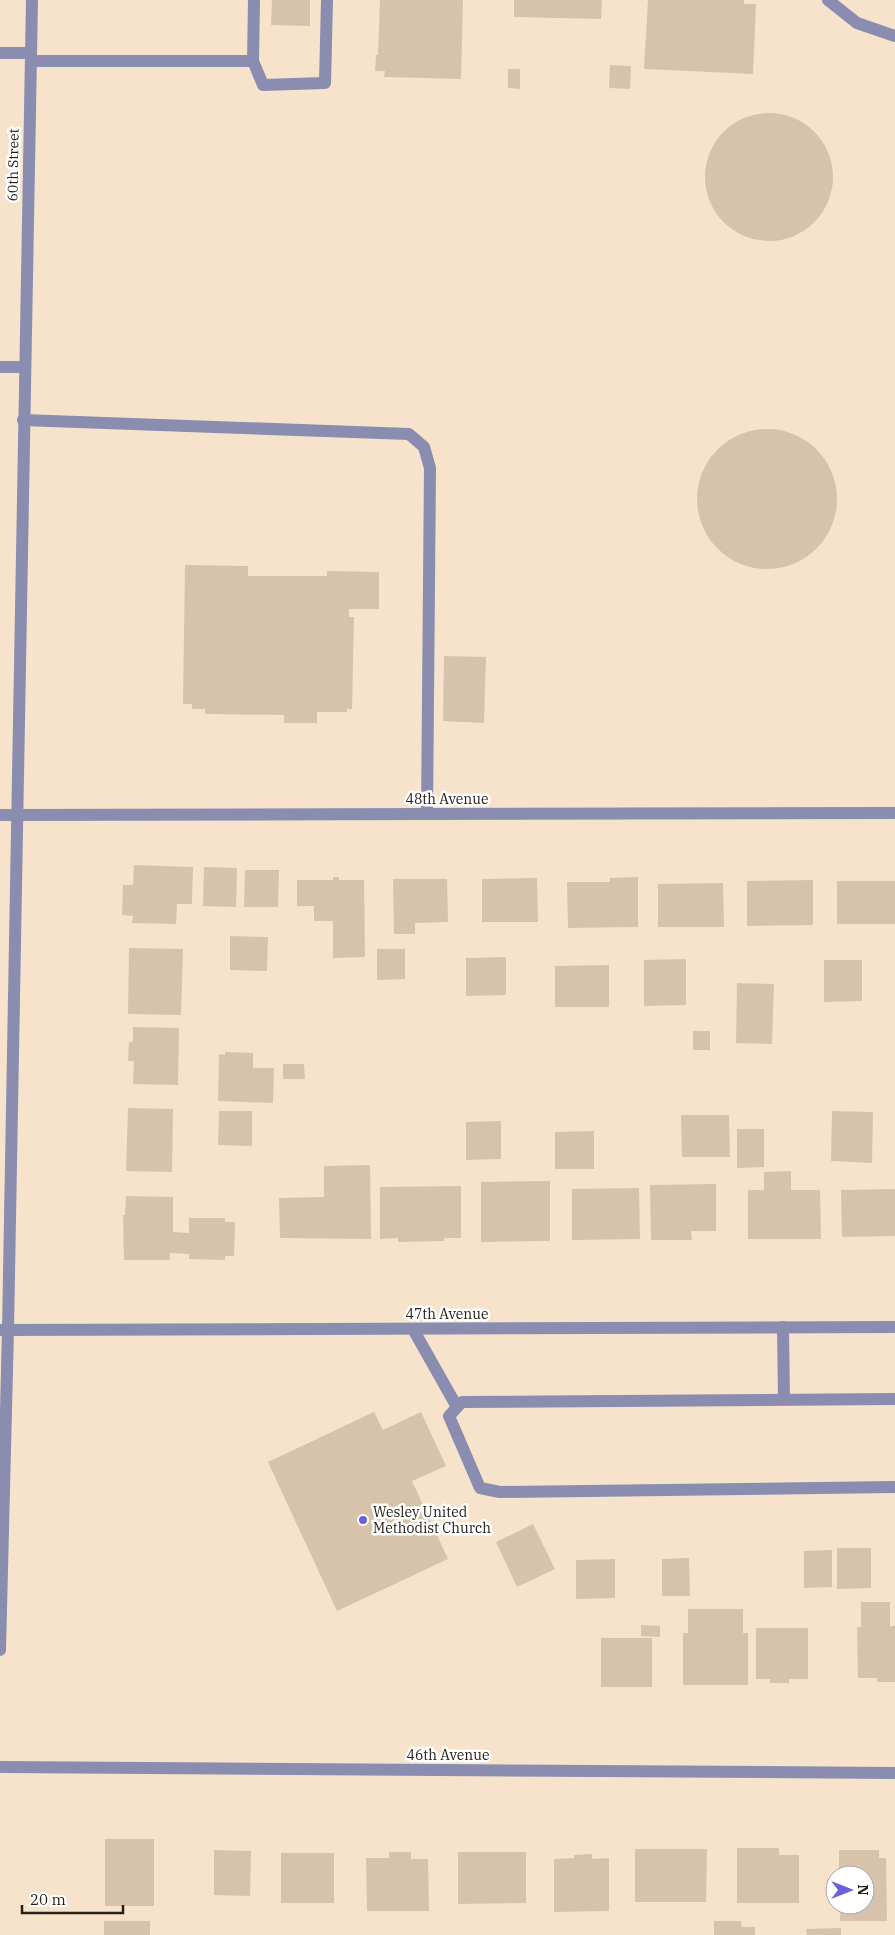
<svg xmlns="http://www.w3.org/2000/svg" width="895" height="1935" viewBox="0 0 895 1935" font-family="'IBM Plex Serif',serif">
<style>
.building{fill:#d7c3ac}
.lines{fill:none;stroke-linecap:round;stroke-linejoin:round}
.minor{stroke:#8a8cb0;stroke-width:12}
.poi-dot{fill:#6861db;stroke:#fff;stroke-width:2}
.labels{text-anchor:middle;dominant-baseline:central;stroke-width:5;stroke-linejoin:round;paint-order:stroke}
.street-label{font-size:14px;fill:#272017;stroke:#fff}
.poi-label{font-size:14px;fill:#272017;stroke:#fff;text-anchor:start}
</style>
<rect width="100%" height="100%" fill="#f7e3cb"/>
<g class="building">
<path d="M272,0h38v26l-39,-1z"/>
<path d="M380,0h83l-2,79 -77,-2 1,-6h-10l1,-16h2z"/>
<path d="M514,0h88l-1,19 -87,-2z"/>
<path d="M648,0h96v4h12l-3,70 -109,-5z"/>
<path d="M610,65l21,1 -1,23 -21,-1z"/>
<path d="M508,69h12v20l-12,-1z"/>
<circle cx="769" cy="177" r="64"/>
<circle cx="767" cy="499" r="70"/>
<path d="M185,565l63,1v10h79v-5l52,1v37h-30v8h5l-2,92h-5v3h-30v11h-33v-8l-79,-1v-5h-13v-5h-9z"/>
<path d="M444,656l42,1 -2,66 -41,-2z"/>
<path d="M134,865l59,2 -1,37h-15l-1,20 -44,-1 1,-7 -11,-1 1,-30h10z"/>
<path d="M204,867l33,1 -1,39 -33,-1z"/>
<path d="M245,870h34l-1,37h-34z"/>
<path d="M333,877h6v3h25l1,77 -32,1v-37h-19v-15h-17v-26h36z"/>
<path d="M638,877v50l-70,1 -1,-46h43v-4z"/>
<path d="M537,878l1,44h-56v-43z"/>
<path d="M393,879h54l1,43 -33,1v11h-21z"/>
<path d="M813,880v45l-66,1v-45z"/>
<rect x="837" y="881" width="58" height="43"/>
<path d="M723,883l1,44h-66v-43z"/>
<path d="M230,936l38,1 -1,34 -37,-1z"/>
<path d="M129,948l54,1 -2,66 -53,-1z"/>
<path d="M377,949h28v30l-28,1z"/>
<path d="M506,957v38l-40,1v-38z"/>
<path d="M686,959v46l-42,1v-46z"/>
<path d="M824,960h38v41l-38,1z"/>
<path d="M609,965v42h-54v-41z"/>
<path d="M737,983l37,1 -2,60 -36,-1z"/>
<path d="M133,1027l46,1 -1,57 -45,-1 1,-23h-6l1,-19h4z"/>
<rect x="693" y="1031" width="17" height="19"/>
<path d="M225,1052l28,1v15h21l-1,35 -55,-2 1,-47 6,1z"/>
<path d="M283,1064h21l1,15h-22z"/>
<path d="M128,1108l45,1 -1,63 -46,-1z"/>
<path d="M219,1111h33v35l-34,-1z"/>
<path d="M832,1111l41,1 -1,51 -41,-2z"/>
<path d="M681,1115h48l1,42h-48z"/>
<path d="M501,1121v38l-35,1v-38z"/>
<path d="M737,1129h27v38l-27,1z"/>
<path d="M594,1131v38h-39v-37z"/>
<path d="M370,1165l1,74 -91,-1 -1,-40 45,-1v-31z"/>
<path d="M791,1171v19h29l1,49h-73v-49h16v-18z"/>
<path d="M550,1181v60l-69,1v-60z"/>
<path d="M716,1184v47h-25l1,9h-41l-1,-55z"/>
<path d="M461,1186v52h-17v3l-46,1v-4l-18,1v-52z"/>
<path d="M639,1188l1,51 -68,1v-51z"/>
<path d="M895,1189v47l-53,1 -1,-47z"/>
<path d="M126,1196l47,1v35l16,1v-15h36v4h10l-1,34h-9v4l-36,-1v-5l-19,-1v7h-46l-1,-45h2z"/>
<path d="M374,1412l9,18 38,-18 25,54 -34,15 36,78 -111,52 -69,-149z"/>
<path d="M533,1524l22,45 -38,18 -21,-45z"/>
<path d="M837,1548h34v40l-34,1z"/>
<path d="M832,1550v37l-28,1v-37z"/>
<path d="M689,1558l1,38h-28v-37z"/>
<path d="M615,1559v39l-39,1v-39z"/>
<path d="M861,1602h29v24h5v56h-18v-4h-19l-1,-51h4z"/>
<path d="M688,1609h55v24h5v52h-65v-52h5z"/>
<path d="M641,1625l19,1v11l-19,-1z"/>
<path d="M756,1628h52v51h-19v4h-19v-4h-14z"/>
<rect x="601" y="1638" width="51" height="49"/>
<rect x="105" y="1839" width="49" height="67"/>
<path d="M737,1848h42v7h20v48h-62z"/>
<path d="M635,1849h72l-1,53h-71z"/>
<path d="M214,1850l37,1 -1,45 -36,-1z"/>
<path d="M839,1850h40v8h7l1,63h-47v-16h25v-30h-26z"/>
<path d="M389,1852h22v7h17l1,52h-62l-1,-53h23z"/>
<path d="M458,1852h68v51l-68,1z"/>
<rect x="281" y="1853" width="53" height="50"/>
<path d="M592,1854v5l17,-1v53l-55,1v-53l20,-1v-3z"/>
<rect x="104" y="1921" width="46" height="14"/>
<path d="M714,1921h27l1,6h13v8h-41z"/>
<path d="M841,1928v7h-34l-1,-6z"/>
</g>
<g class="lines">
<g class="minor">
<path d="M828,0l29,23 38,13"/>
<path d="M0,53h31"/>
<path d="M31,61h222l10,24 62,-2 2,-83"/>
<path d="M253,61l1,-61"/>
<path d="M0,367h24"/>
<path d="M23,420l386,14 15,13 6,21 -3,346"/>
<path d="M0,815l895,-2"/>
<path d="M783,1327l1,72"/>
<path d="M413,1329l44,78"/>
<path d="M0,1330l895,-3"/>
<path d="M895,1399l-433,3 -13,14 31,72 20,4 395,-5"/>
<path d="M0,1650l8,-320 24,-1330"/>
<path d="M0,1767l895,6"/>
</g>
</g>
<circle class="poi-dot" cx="363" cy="1520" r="5"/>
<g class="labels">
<g class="street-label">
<text transform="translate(13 165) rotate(-89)">60th Street</text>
<text x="447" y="799">48th Avenue</text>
<text x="447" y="1314">47th Avenue</text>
<text x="448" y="1755">46th Avenue</text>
</g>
<g class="poi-label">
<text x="373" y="1512">Wesley United<tspan x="373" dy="16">Methodist Church</tspan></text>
</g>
</g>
<g transform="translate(850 1890) rotate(90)"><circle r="24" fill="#ffffff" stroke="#a9a6a2"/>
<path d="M0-4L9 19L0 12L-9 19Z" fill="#6861db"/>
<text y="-8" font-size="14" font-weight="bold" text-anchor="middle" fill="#272017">N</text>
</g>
<path d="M22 1905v8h101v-8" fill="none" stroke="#272017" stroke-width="2.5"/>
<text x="30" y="1905" font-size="15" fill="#272017" stroke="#ffffff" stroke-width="4" paint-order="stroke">20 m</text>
</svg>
